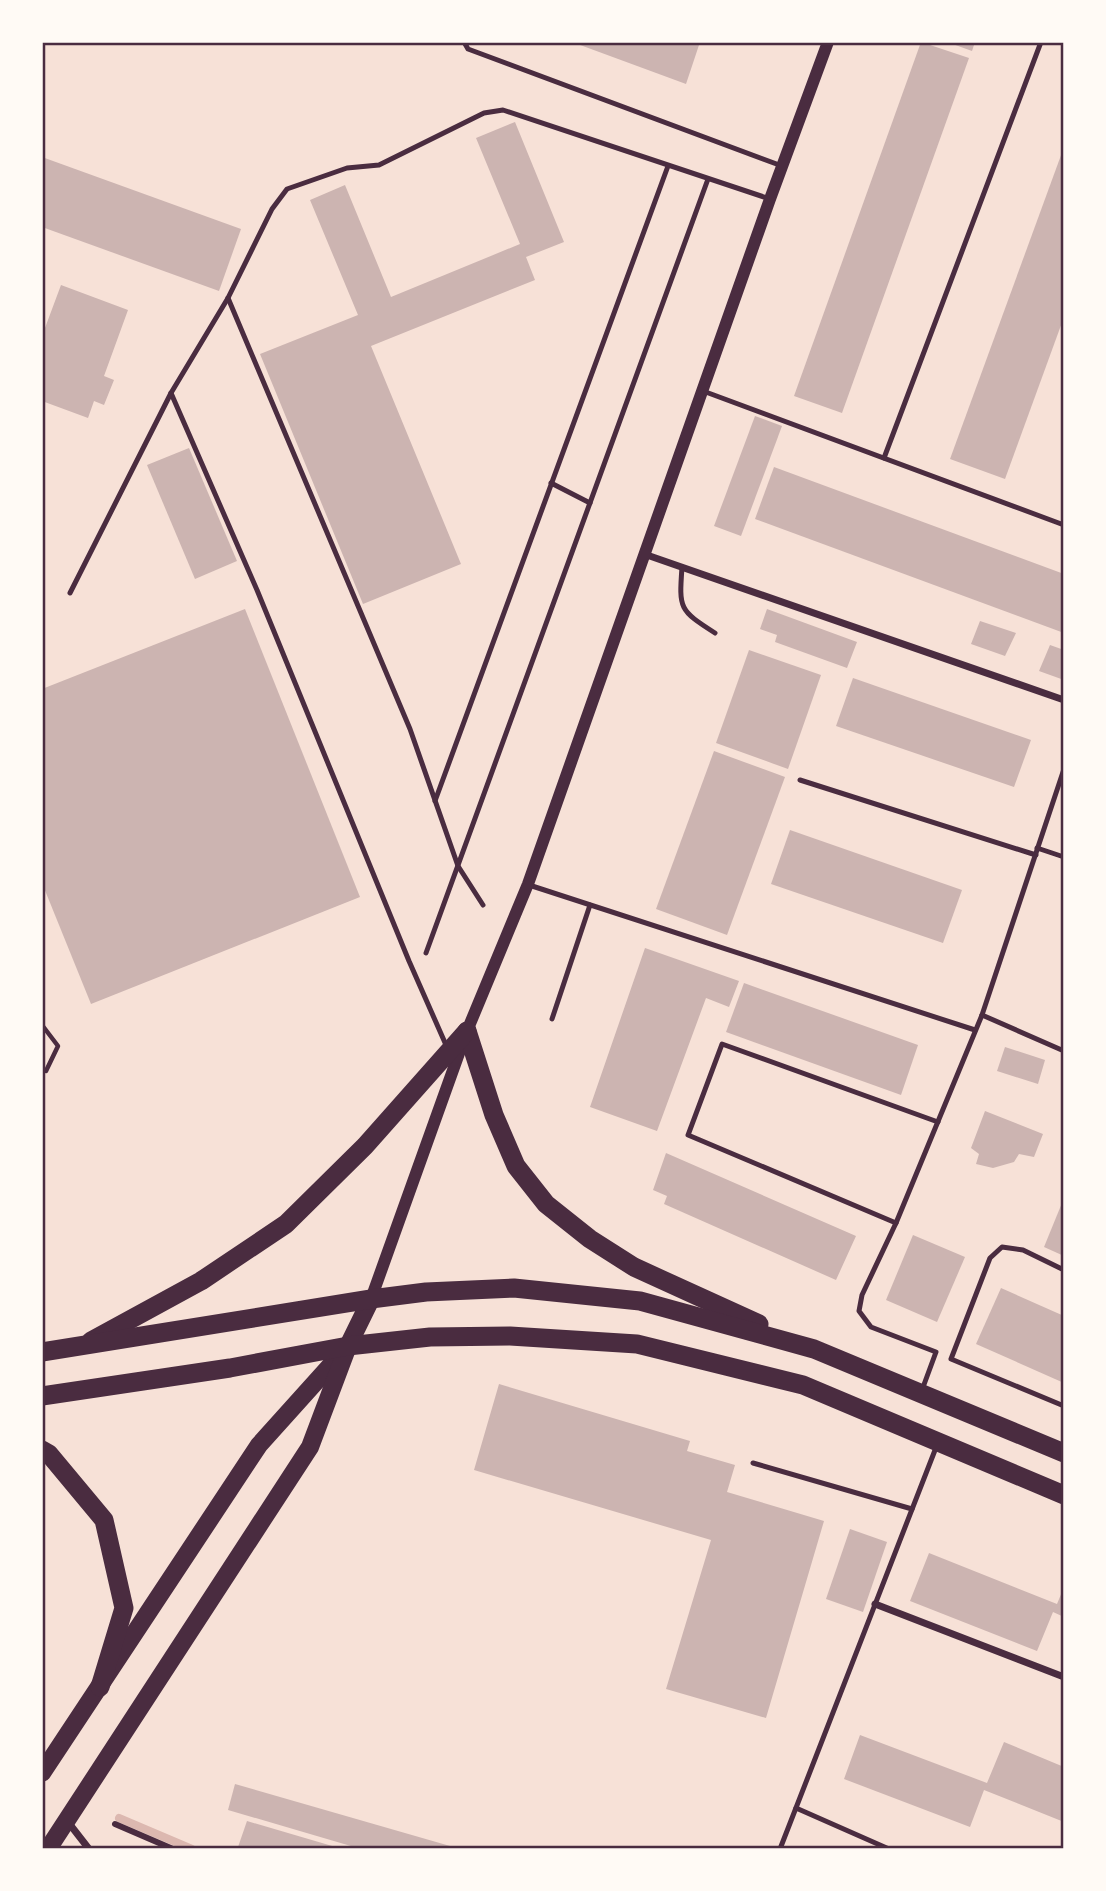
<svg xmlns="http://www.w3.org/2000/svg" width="1106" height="1891" viewBox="0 0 1106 1891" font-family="Inter,sans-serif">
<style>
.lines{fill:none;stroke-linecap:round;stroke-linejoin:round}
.stream{stroke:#dcb8b0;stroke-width:8}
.building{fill:#ccb4b1}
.path{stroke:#4a2c40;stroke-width:4.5}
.service{stroke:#4a2c40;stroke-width:5}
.pedestrian{stroke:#4a2c40;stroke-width:6}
.minor{stroke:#4a2c40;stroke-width:7}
.tertiary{stroke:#4a2c40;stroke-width:12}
.primary{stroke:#4a2c40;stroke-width:18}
.trunk{stroke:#4a2c40;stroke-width:19}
.neatline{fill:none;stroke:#4a2c40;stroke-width:2.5}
</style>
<rect width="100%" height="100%" fill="#f7e1d7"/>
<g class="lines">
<path class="stream" d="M119,1818l73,31"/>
</g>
<g class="building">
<path d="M572,42h128l-14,42z"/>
<path d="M921,42l48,16 -127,355 -48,-17z"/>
<path d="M947,42h28l-3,9z"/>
<path d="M515,122l49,120 -38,15 9,23 -164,66 90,218 -98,40 -103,-250 98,-39 -48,-115 35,-15 46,112 129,-53 -44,-106z"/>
<path d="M1064,147v170l-59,162 -55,-20z"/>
<path d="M42,157l199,72 -22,62 -177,-64z"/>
<path d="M61,285l67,25 -24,66 10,4 -10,25 -10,-4 -6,17 -46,-17v-65z"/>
<path d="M755,416l27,10 -41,110 -27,-10z"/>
<path d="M189,448l48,113 -42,18 -48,-114z"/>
<path d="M774,467l290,107v59l-309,-114z"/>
<path d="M245,609l115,288 -269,107 -49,-121v-194z"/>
<path d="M767,609l90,33 -10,26 -72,-26 2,-7 -17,-6z"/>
<path d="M980,621l36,12 -11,23 -34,-12z"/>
<path d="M1050,645l14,5v30l-25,-9z"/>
<path d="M749,650l72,25 -33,94 -72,-26z"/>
<path d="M853,678l178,62 -17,47 -178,-61z"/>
<path d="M714,751l71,26 -58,158 -71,-26z"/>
<path d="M790,830l172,60 -19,53 -172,-59z"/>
<path d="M645,948l94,33 -10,26 -23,-9 -49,133 -67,-24z"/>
<path d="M744,983l174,62 -17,50 -175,-63z"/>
<path d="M1005,1047l40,13 -7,24 -41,-13z"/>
<path d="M985,1111l58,23 -9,23 -15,-3 -5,8 -21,6 -17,-4 3,-10 -8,-6z"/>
<path d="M666,1153l190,83 -20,44 -172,-76 3,-8 -14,-6z"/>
<path d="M1064,1198v58l-20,-9z"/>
<path d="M913,1235l52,22 -28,65 -51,-22z"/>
<path d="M1001,1288l63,28v67l-88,-39z"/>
<path d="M499,1384l191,57 -3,10 48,14 -8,27 97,29 -58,197 -100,-29 45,-149 -237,-70z"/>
<path d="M850,1529l37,13 -24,70 -37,-13z"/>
<path d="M929,1553l128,51 7,-17v30l-11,-5 -16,39 -127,-50z"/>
<path d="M860,1735l127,48 17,-41 60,25v55l-80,-32 -14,37 -126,-48z"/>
<path d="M235,1784l222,64v1h-96l-133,-39z"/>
<path d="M247,1821l92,27 -1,1h-96l-4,-2z"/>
</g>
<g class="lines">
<path class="path" d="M42,1025l16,21 -12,25"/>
<g class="service">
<path d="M464,42l4,7 314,117"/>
<path d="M228,298l182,431 48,137 25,39"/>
<path d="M703,391l361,134"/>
<path d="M171,393l86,197 152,371 37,84"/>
<path d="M884,458l157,-416"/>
<path d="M551,483l39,20"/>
<path d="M682,567c-3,42 -3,43 33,66"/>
<path d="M70,593l101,-200 57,-95 44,-89 15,-20 60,-21 32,-3 105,-52 19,-3 267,89"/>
<path d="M800,780l236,75"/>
<path d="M435,801l233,-635"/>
<path d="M1037,848l27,9"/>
<path d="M529,885l446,145"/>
<path d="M426,953l282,-774"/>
<path d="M982,1015l82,36"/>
<path d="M552,1019l38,-114"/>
<path d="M896,1223l-208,-88 34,-91 216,78"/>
<path d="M1064,1270l-41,-20 -21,-3 -12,11 -39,101 113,47"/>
<path d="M922,1390l14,-38 -65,-25 -12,-16 3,-16 34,-72 86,-208 82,-246"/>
<path d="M753,1463l159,46"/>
<path d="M796,1808l93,41"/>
<path d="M780,1849l157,-404"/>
</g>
<path class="pedestrian" d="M115,1824l58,25"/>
<g class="minor">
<path d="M644,554l420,146"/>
<path d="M875,1604l189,73"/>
<path d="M68,1822l21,27"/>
</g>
<path class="tertiary" d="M371,1299l96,-268 61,-147 242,-685 58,-157"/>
<g class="primary">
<path d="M42,1773l217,-328 89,-99 23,-47"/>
<path d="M48,1849l262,-402 38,-101"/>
</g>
<g class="trunk">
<path d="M467,1031l27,84 22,51 30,38 44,35 44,28 125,57"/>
<path d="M91,1341l110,-60 85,-57 79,-78 102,-115"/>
<path d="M42,1352l329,-53 55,-7 88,-4 126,13 174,48 250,104"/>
<path d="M42,1396l188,-28 118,-22 82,-9 80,-1 127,8 166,41 261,110"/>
<path d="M42,1450l7,4 55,66 20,88 -24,79"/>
</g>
</g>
<rect width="1106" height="1891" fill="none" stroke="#fffaf5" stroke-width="88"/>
<rect x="44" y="44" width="1018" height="1803" class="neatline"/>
</svg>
